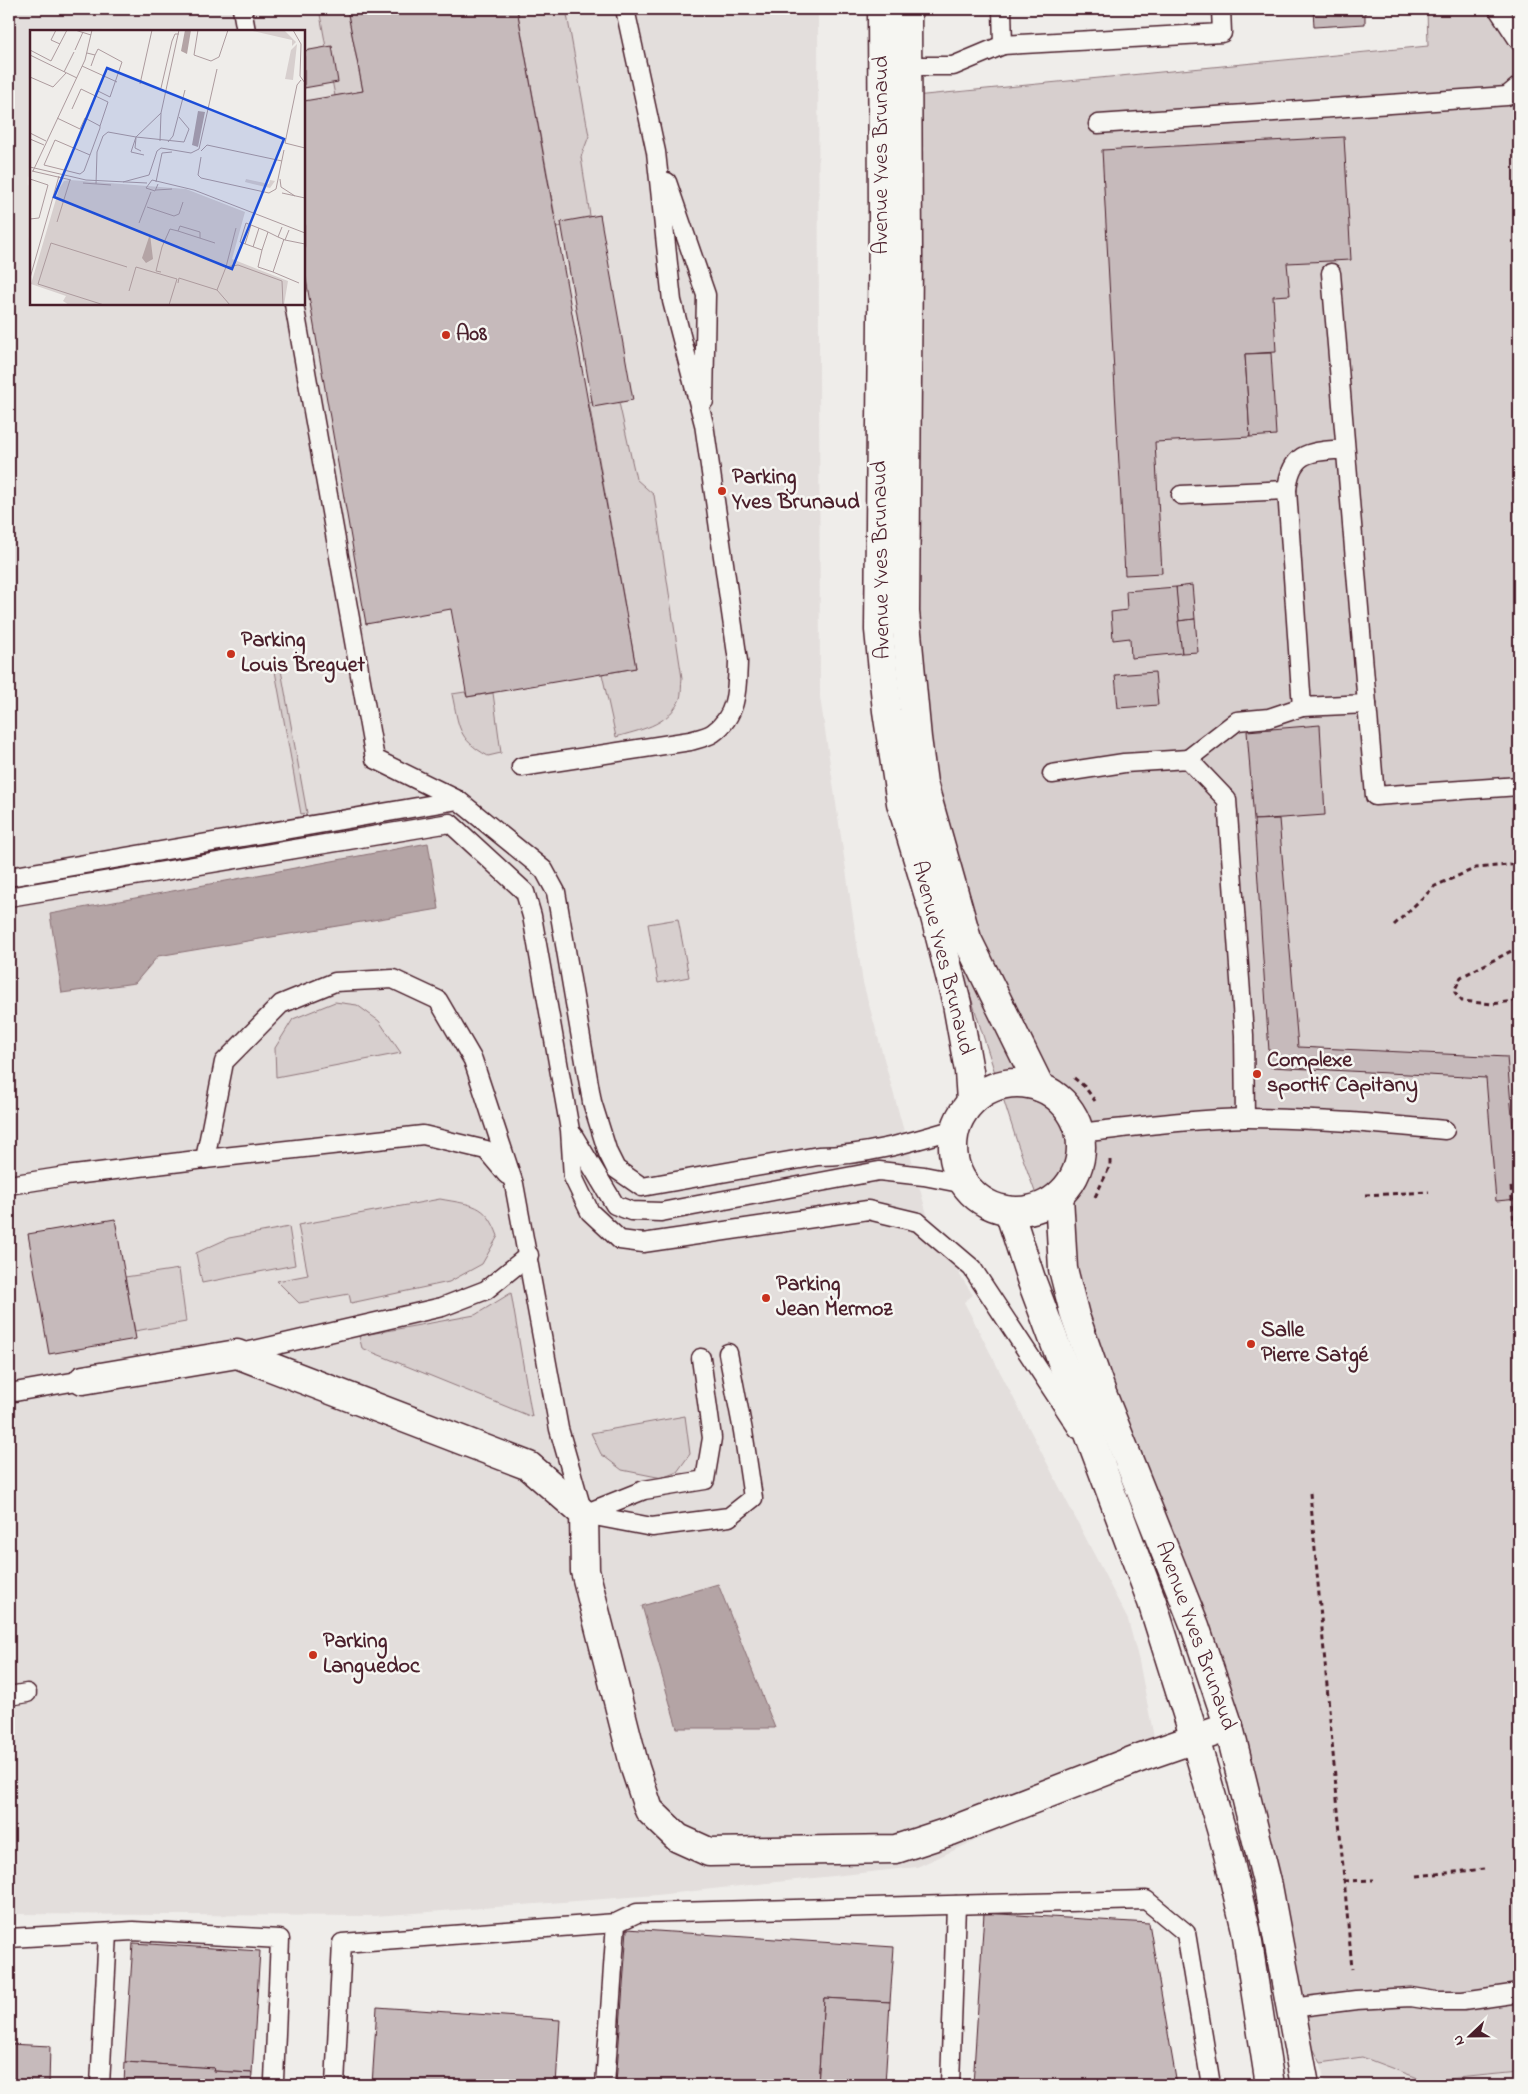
<svg xmlns="http://www.w3.org/2000/svg" width="1528" height="2094" viewBox="0 0 1528 2094" font-family="'Indie Flower',sans-serif">
<style>
.built{fill:#e3dedc;fill-rule:evenodd}
.green{fill:#d7cfce;stroke:#90777c}
.water{fill:#b4a4a5;stroke:#8a6f74}
.building{fill:#c6babb;stroke:#4a1f2b}
.lines{fill:none;stroke-linecap:round;stroke-linejoin:round}
.lane-casing{stroke:#4a1f2b;stroke-width:21}
.street-casing{stroke:#4a1f2b;stroke-width:31}
.path{stroke:#4a1f2b;stroke-width:3;stroke-dasharray:5 4;stroke-linecap:butt}
.lane{stroke:#f6f6f2;stroke-width:18}
.street{stroke:#f6f6f2;stroke-width:28}
.poi-dot{fill:#c8321e;stroke:#f6f6f2;stroke-width:2}
.labels{text-anchor:middle;dominant-baseline:central;stroke-width:5;stroke-linejoin:round;paint-order:stroke}
.street-label{font-size:22px;fill:#4a1f2b;stroke:#f6f6f2}
.poi-label{font-size:22px;font-weight:bold;fill:#4a1f2b;stroke:#f6f6f2;text-anchor:start}
.inset-road{fill:none;stroke:#ad9b9e;stroke-width:1}
.view{fill:#1d4ed8;fill-opacity:0.15;stroke:#1d4ed8;stroke-width:2.5}
.inset-edge{fill:none;stroke:#4a1f2b;stroke-width:2.5}
</style>
<rect width="100%" height="100%" fill="#efedea"/>
<filter id="ink" filterUnits="userSpaceOnUse"><feTurbulence type="fractalNoise" baseFrequency=".02" numOctaves="2"/><feDisplacementMap in="SourceGraphic" scale="10" xChannelSelector="R" yChannelSelector="G"/><feConvolveMatrix kernelMatrix="1 2 1 2 8 2 1 2 1" color-interpolation-filters="sRGB"/></filter>
<g filter="url(#ink)">
<g class="built">
<path d="M9,9h809l2,688 43,286 73,264 14,13 23,35 -9,7 164,318 11,41 19,97 -241,109 -260,28 -282,21 -366,-2zM31,31h273v273h-273z"/>
<path d="M1362,2057l64,24 93,-9v13h-194l-4,-22z"/>
</g>
<g class="green">
<path d="M319,9h28l16,82 -28,5z"/>
<path d="M517,9h49l23,127 -8,21 10,65 -34,5z"/>
<path d="M1427,9h92v2063l-93,9 -64,-24 -41,6 -30,-55 -23,-122 -205,-617 -45,-124 -45,-141 -29,-94 -45,-199 -9,-110 4,-503 534,-52z"/>
<path d="M618,398l18,81 18,16 28,183c-1,7 0,17 -3,23 -12,25 -40,29 -63,36l-14,-63 34,-6 -47,-265z"/>
<path d="M281,670l26,143 -6,1 -26,-143z"/>
<path d="M465,692l2,5 26,-4 8,60 -13,3c-31,-17 -29,-30 -36,-62z"/>
<path d="M678,919l11,58 -31,6 -10,-59z"/>
<path d="M335,1002l22,3 22,16 22,32 -125,24 -1,-29 18,-29z"/>
<path d="M440,1199c32,6 46,4 58,37l-16,28 -33,18 -98,21 -2,-9 -50,9 -22,-22 31,-6 -10,-50z"/>
<path d="M289,1227l6,38 -93,18 -6,-30 33,-15z"/>
<path d="M179,1269l7,53 -51,9 -10,-54z"/>
<path d="M511,1293l21,124 -170,-69 -3,-12 116,-21z"/>
<path d="M685,1416l5,38 -13,18 -15,6 -40,-8 -21,-16 -10,-21z"/>
</g>
<g class="water">
<path d="M428,843l11,66 -281,47 -23,27 -73,10 -12,-79z"/>
<path d="M718,1584l57,144h-98l-35,-122z"/>
</g>
<g class="building">
<path d="M347,9h170l119,659 -169,29 -16,-88 -85,15 -62,-356v-167l59,-10z"/>
<path d="M1313,9h52v15l-51,3z"/>
<path d="M332,46l6,36 -34,6v-37z"/>
<path d="M1344,137l7,123 -64,3 3,32 -17,1 3,56 -31,2 5,83 -95,5 7,131 -37,2 -23,-425z"/>
<path d="M600,215l33,185 -40,7 -32,-185z"/>
<path d="M1271,353l5,82 -26,2 -5,-83z"/>
<path d="M1192,585l3,34 -17,2 -2,-34z"/>
<path d="M1176,587l6,66 -51,5 -1,-20 -17,2 -2,-28 16,-2 -1,-19z"/>
<path d="M1195,619l3,33 -16,1 -4,-32z"/>
<path d="M1155,672l3,33 -40,3 -3,-33z"/>
<path d="M1320,725l5,90 -71,5 -7,-89z"/>
<path d="M1279,819l19,228 209,10 12,142 -23,2 -10,-123 -216,-11 -16,-247z"/>
<path d="M115,1219l21,120 -87,15 -21,-120z"/>
<path d="M984,1913l165,10 28,162h-204z"/>
<path d="M627,1929l267,18 -4,55 -66,-4 -6,87 -202,-1z"/>
<path d="M133,1943l127,8 -8,122 -39,-2 1,-3 -89,-6z"/>
<path d="M824,1998l66,4 -5,83h-67z"/>
<path d="M377,2007l183,13 -4,65h-184z"/>
<path d="M9,2044l41,2 -1,39h-40z"/>
<path d="M125,2062l89,6 -1,3 39,2 -1,12h-127z"/>
</g>
<g class="lines">
<g class="lane-casing">
<g id="lane">
<path d="M242,9l4,22"/>
<path d="M1002,9l1,36 219,-12 -1,-24"/>
<path d="M1498,9l21,32"/>
<path d="M907,66h46l50,-21"/>
<path d="M1098,124l409,-28 12,-10"/>
<path d="M667,182l39,113 -2,106"/>
<path d="M1331,273l36,431 -65,3 -15,-217c4,-40 24,-38 58,-41"/>
<path d="M294,304l81,455 83,41"/>
<path d="M1181,495l106,-5"/>
<path d="M1367,704l8,92 144,-10"/>
<path d="M1188,759l49,-38 32,-3 33,-11"/>
<path d="M521,767l169,-26c7,-2 17,-4 23,-8 25,-18 24,-45 25,-72l-34,-237 -32,-123 -16,-149 -31,-143"/>
<path d="M1052,774l72,-11 64,-4 39,41 17,235 1,83"/>
<path d="M9,877l449,-77 86,70 12,22 36,210 16,51 8,16 26,18 176,-31c46,0 93,-14 137,-27"/>
<path d="M9,897l441,-74 75,69 7,24 38,214 3,47 17,35 30,28 23,3 225,-33 50,12 54,46 106,161"/>
<path d="M1080,1133c55,-6 111,-14 167,-15 66,0 132,6 198,12"/>
<path d="M573,1135l42,70 16,6 30,1 218,-41 45,5 41,8"/>
<path d="M205,1159l19,-97 57,-58 54,-22 58,-3 45,21 35,60 41,124 45,245 24,84"/>
<path d="M9,1185l57,-9 139,-17 218,-24 63,15 21,25"/>
<path d="M237,1354l205,-47 44,-17 43,-35"/>
<path d="M9,1393l74,-13"/>
<path d="M584,1514l68,13 77,-10 24,-19 -10,-67 -15,-78"/>
<path d="M584,1514l60,-24 61,-10 7,-42 -11,-80"/>
<path d="M9,1696l18,-3"/>
<path d="M616,1923l21,-10 509,-13 40,33 25,152"/>
<path d="M9,1938l124,-7 147,8 -6,141"/>
<path d="M1291,2008l65,-8 55,-3 25,4h27l56,-8"/>
<path d="M100,2085l8,-152"/>
<path d="M335,2085l7,-142 274,-20 -11,162"/>
<path d="M950,2085l6,-180"/>
</g>
</g>
<g class="street-casing">
<g id="street">
<path d="M882,9l1,208 -4,413 8,81 14,92 33,110 23,91 12,67 2,30"/>
<path d="M907,9l1,250 -3,353 12,126 6,45 44,156 73,148"/>
<circle cx="1017" cy="1147" r="64"/>
<path d="M1059,1196l4,73 12,47 28,80 92,230 34,101 39,159 37,199"/>
<path d="M1009,1211l22,68 121,323 43,137 31,107 20,84 24,155"/>
<path d="M83,1380l154,-26 292,112 55,48 1,57 50,197 14,42 29,28 31,14 187,-3 55,-18 191,-74 87,-30"/>
</g>
</g>
<g class="path">
<path d="M1394,925l41,-39 41,-18 43,-4"/>
<path d="M1519,947l-58,30 -7,14 8,10 30,3 27,-4"/>
<path d="M1074,1078l11,9 10,14"/>
<path d="M1519,1185l-8,1 8,102"/>
<path d="M1365,1195l64,-3"/>
<path d="M1095,1197l15,-31v-6"/>
<path d="M1310,1493l42,476"/>
<path d="M1417,1876l67,-7"/>
<path d="M1344,1881l29,-1"/>
</g>
<use href="#lane" class="lane"/>
<use href="#street" class="street"/>
</g>
</g>
<g class="poi-dot">
<circle cx="446" cy="335" r="5"/>
<circle cx="722" cy="491" r="5"/>
<circle cx="231" cy="654" r="5"/>
<circle cx="1257" cy="1074" r="5"/>
<circle cx="766" cy="1298" r="5"/>
<circle cx="1251" cy="1344" r="5"/>
<circle cx="313" cy="1655" r="5"/>
</g>
<g class="labels">
<g class="street-label">
<text transform="translate(882 155) rotate(-90)">Avenue Yves Brunaud</text>
<text transform="translate(882 560) rotate(-91)">Avenue Yves Brunaud</text>
<text transform="translate(942 958) rotate(76)">Avenue Yves Brunaud</text>
<text transform="translate(1195 1636) rotate(70)">Avenue Yves Brunaud</text>
</g>
<g class="poi-label">
<text x="456" y="335">A08</text>
<text x="732" y="478">Parking<tspan x="732" dy="25">Yves Brunaud</tspan></text>
<text x="241" y="641">Parking<tspan x="241" dy="25">Louis Breguet</tspan></text>
<text x="1267" y="1061">Complexe<tspan x="1267" dy="25">sportif Capitany</tspan></text>
<text x="776" y="1285">Parking<tspan x="776" dy="25">Jean Mermoz</tspan></text>
<text x="1261" y="1331">Salle<tspan x="1261" dy="25">Pierre Satgé</tspan></text>
<text x="323" y="1642">Parking<tspan x="323" dy="25">Languedoc</tspan></text>
</g>
</g>
<g transform="translate(30 30)">
<rect width="275" height="275" fill="#efedea"/>
<path d="M218,0h36l12,12 -4,4v-6zM267,14l-4,36 -8,-1 6,-29zM216,149l23,5 1,-4 5,1 -5,7 -25,-6zM40,150l116,9 59,23 -13,47 56,22 -4,24h-215l-6,-4 3,-5 -35,-12 28,-95 5,-8z" fill="#d7cfce"/>
<path d="M155,0h6l-4,24 -6,-3zM168,81l7,1 -7,35 -6,-2zM120,204l3,25 -7,4 -4,-5z" fill="#b4a4a5"/>
<path class="inset-road" d="M26,0l-5,10 9,4M45,0l16,5M168,0l-4,25 17,6 8,-4 9,-27M263,0l8,14 -1,32 5,7M0,20l21,11 16,-31M45,20l8,-18M57,23l8,2 -4,11M0,25l47,23M65,25l3,-6 24,13 -12,35 -12,-6M52,36l35,16M34,42l10,-20M0,47l23,10 13,-14M271,50l-4,5 -12,58 20,5M110,54l12,-54M131,58l11,-47 3,-7h4M27,88l23,11 5,-11 15,8 8,-24 -27,-13 -9,20M0,103l16,8M106,107l48,5 5,-13 -10,-12M106,107l-5,15 13,3M106,108l-1,10 6,3M0,109l14,6M130,111l1,-28M138,112l5,-6 12,-46M171,121l6,-6 75,16M60,125l-35,-15 -11,25 36,9 4,-3 6,-16 10,-27v-2M171,127l-3,18 3,3 68,15 7,-4 8,-39M0,137l56,13 61,3M2,141l39,9M3,141l52,-111 7,-30M0,149l18,6 -9,33 -9,1M250,149l1,8 14,9M93,152l26,-7 8,-24 4,-3 30,5 8,-4 18,-80M126,152l6,-29 10,-1M53,153l28,2M66,154l1,-32 6,-16 5,-4 28,5 25,-24 18,-83M128,154l-3,7 -9,-3 6,-8 42,10 111,43M126,160l16,-1M252,163l23,5M117,177l27,9 5,-2 4,-12M27,192l13,-42M109,193l12,-31M252,197l-4,10 7,3 4,-10M238,202l-6,18 -22,-8 6,-19 20,8 12,6M170,208v-6l-20,-6 -2,5 37,12M255,210l20,4M215,214l6,-19M223,217l6,-19M232,220l-4,17 15,5 11,-33M196,237l10,-39M131,242l-5,-1 6,-24 8,-18 8,2M243,242l26,11M0,248l29,-102M148,253l1,-5 38,12M99,261l7,-24 41,12 -8,26M74,275l-66,-21 13,-41 76,24M200,275l-13,-15 9,-23 12,-2 44,16 1,24"/>
<path class="view" d="M77,38l177,71 -52,130 -178,-72z"/>
<rect width="275" height="275" class="inset-edge"/>
</g>
<rect width="1528" height="2094" fill="none" stroke="#f6f6f2" stroke-width="30"/>
<rect x="15" y="15" width="1498" height="2064" fill="none" stroke="#4a1f2b" stroke-width="2" filter="url(#ink)"/>
<g transform="translate(1470 2036) rotate(248)" stroke="#f6f6f2" stroke-width="4" paint-order="stroke">
<path d="M0-4L9 19L0 12L-9 19Z" fill="#4a1f2b"/>
<text y="-8" font-size="14" font-weight="bold" text-anchor="middle" fill="#4a1f2b">N</text>
</g>
</svg>
